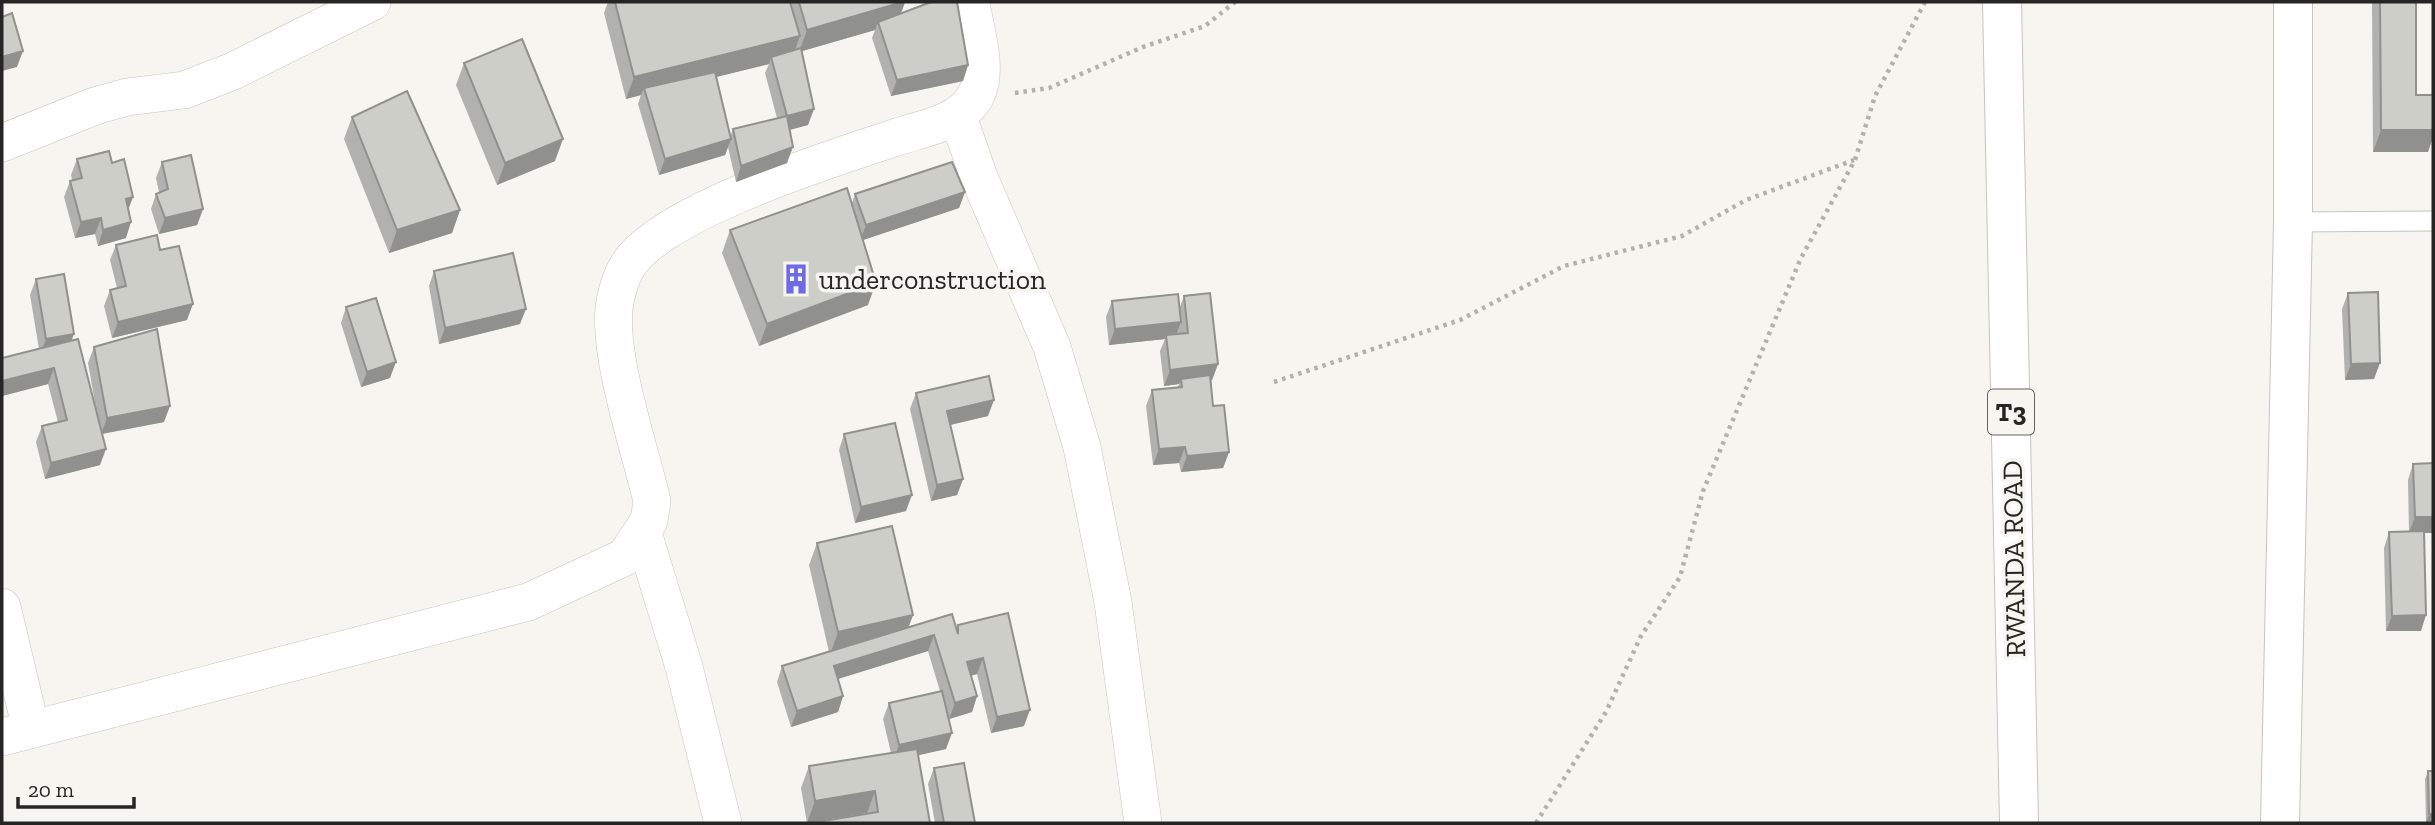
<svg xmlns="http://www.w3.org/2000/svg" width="2435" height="825" viewBox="0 0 2435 825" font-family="'Zilla Slab',serif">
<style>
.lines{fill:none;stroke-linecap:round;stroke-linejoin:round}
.lane-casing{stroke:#c5c4c0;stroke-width:21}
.street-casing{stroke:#c5c4c0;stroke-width:38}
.secondary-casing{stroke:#c5c4c0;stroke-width:40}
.highway-casing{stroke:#c5c4c0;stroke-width:40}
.path{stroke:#b2b1ad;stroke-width:4.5;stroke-dasharray:3.5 5;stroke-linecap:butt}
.lane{stroke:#fff;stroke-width:19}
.street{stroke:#fff;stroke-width:37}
.secondary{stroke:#fff;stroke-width:38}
.highway{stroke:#fff;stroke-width:38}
.wall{fill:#b1b1ad;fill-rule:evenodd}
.shaded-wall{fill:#90908d}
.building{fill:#cecec9;stroke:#90908d;stroke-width:2}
.labels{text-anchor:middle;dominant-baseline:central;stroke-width:7;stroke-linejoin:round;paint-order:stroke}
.shield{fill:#f6f5f0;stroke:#646360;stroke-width:2}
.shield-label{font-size:26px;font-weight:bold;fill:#252523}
.poi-label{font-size:28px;fill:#252523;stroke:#f6f5f0;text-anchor:start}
.street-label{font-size:28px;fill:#252523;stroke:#f6f5f0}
</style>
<rect width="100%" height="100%" fill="#f6f5f0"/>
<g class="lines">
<g class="lane-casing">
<path id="lane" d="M2293,222l140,-1"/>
</g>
<g class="street-casing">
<g id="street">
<path d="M958,117l21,60 73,170 30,100 31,155 30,221"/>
<path d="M2,143l93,-37 32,-9 57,-7 47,-18 141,-70"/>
<path d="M643,533l41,134 39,156"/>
<path d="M2,607l29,122"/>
<path d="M2,737l526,-135 97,-45 24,-36 3,-20c-12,-51 -43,-142 -38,-192 1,-11 6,-30 12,-40 27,-55 208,-111 268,-131 26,-9 63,-14 79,-38 18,-26 2,-69 -2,-98"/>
</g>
</g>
<g class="secondary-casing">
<path id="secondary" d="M2280,823l13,-601v-220"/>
</g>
<g class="highway-casing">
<path id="highway" d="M2002,2l17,821"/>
</g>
<g class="path">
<path d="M1015,93l34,-5 94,-41 62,-21 30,-24"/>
<path d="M1274,382l186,-62 104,-54 118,-30 64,-36 108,-40"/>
<path d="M1536,823l70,-111 35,-76 39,-59 23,-86 98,-233 54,-98 20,-64 50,-94"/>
</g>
<use href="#lane" class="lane"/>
<use href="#street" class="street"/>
<use href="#secondary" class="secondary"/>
<use href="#highway" class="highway"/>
</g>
<g class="wall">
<path d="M608,2h297l-4,12 67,51 -5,16 -72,15 -19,-58 3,-8 -73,21 6,74 -18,5 -3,33 -51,19 -8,-35 -3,8 -66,20 -21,-71 3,-9 -15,4 -22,-86zM769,64l-4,9 12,45 -44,11 -3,8 -14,-60z"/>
<path d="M2372,2h44v93h17v42l-5,15h-55z"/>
<path d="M464,63l91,98 -58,24 -41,-100z"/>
<path d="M352,117l108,93 -8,23 -63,20 -45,-114z"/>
<path d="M77,159l35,4 21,34 -5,12 -2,29 -28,8 -3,-12 -20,4 -11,-41 6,-16 2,-1 -1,-5z"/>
<path d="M162,162l41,47 -6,16 -38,9 -8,-25 5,-15 3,-2 -3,-14z"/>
<path d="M965,192l-6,16 -96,32 5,65 -109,41 -37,-93 8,-23 122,-27 3,-9z"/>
<path d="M116,245l44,5 27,70 -75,18 -8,-32 6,-16 7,-2 -7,-28z"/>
<path d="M434,271l86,53 -81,20 -10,-58z"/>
<path d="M36,279l36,62 26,79 -10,-57 6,-16 70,75 -62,12 -2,31 -55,14 -9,-37 6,-16 16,-4 -10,-38 -46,12v-38l37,-9 -9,-54z"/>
<path d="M2348,293l26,86 -29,1 -3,-71z"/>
<path d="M1184,296l34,68 -6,16h-1l2,26 16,46 -6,16 -42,4 -2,-9 -26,2 -7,-59 6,-16 26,-3 1,-3 -15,2 -4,-35 5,-12 -56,6 -3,-28 6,-16 68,6z"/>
<path d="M346,307l44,71 -29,9 -20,-64z"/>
<path d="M916,393l72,23 -38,9 13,54 -6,16 -26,6 -21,-92z"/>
<path d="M844,434l62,77 -51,12 -16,-73z"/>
<path d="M2413,464l11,69 -3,98h-35l-2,-83 5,-16 20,-1 -1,-51z"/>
<path d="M817,543l96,72 -5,12 49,1 1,-3 50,-12 16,113 -33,7 -14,-59 -6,2 6,20 -5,16 -23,7 -3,30 -28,6 12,68 -63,-10 -60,10 -6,-35 8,-22 82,-13 -8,-34 6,-16 51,-12 -12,-40 -90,28 5,17 -5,16 -47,15 -14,-45 5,-16 47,-14 -20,-87z"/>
<path d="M964,763l11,60h-40l-7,-39 6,-16z"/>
<path d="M2428,771h5v51h-7l-1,-43z"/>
</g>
<g class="shaded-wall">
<path d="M903,2h2l-8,21 -19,-1 -3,8 -76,22 8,-22z"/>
<path d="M800,36l-8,22 -21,-1 -2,7 -123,30 -2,-6 -3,7 -15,4 8,-22z"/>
<path d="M23,51l-6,16 -15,4v-14z"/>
<path d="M968,65l-5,16 -72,15 6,-16z"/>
<path d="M814,109l-6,16 -27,7 6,-16z"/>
<path d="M2381,130h52v7l-5,15h-55z"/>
<path d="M563,139l-8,22 -58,24 8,-22z"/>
<path d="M731,139l-6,16 -66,20 6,-16z"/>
<path d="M793,147l-6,16 -51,19 5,-16z"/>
<path d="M965,192l-6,16 -99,33 6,-16z"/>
<path d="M133,197l-6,16 -1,-14z"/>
<path d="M203,209l-6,16 -38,9 6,-16z"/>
<path d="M460,210l-8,23 -63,20 8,-23z"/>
<path d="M101,218l-6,16 -20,4 6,-16z"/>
<path d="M131,222l-5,16 -28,8 5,-16z"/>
<path d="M876,283l-8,22 -109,41 8,-22z"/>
<path d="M193,304l-6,16 -75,18 6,-16z"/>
<path d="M526,309l-6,15 -81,20 6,-16z"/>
<path d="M1181,322l-6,15 -9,-2 -1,4 -56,6 6,-16z"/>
<path d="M74,334l-6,16 -28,5 6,-16z"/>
<path d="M396,362l-6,16 -29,9 6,-15z"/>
<path d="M2380,363l-6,16 -29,1 6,-16z"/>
<path d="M1218,364l-6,16 -30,4 -1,-5 -2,5 -15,2 6,-16z"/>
<path d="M54,368l-6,16 -46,12v-15z"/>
<path d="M994,400l-6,16 -47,11 6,-16z"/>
<path d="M170,406l-6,16 -63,12 6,-16z"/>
<path d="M1185,447l-6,16 -26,2 6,-16z"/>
<path d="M106,449l-6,16 -55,14 6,-16z"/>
<path d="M1229,452l-6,16 -42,4 6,-16z"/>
<path d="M963,479l-6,16 -26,6 6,-16z"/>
<path d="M912,495l-6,16 -51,12 6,-16z"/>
<path d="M2415,517h18v16h-24z"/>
<path d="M913,615l-8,22 -75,18 8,-23z"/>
<path d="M2426,615l-5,16h-35l6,-15z"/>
<path d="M934,635l-6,16 -100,31 6,-16z"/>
<path d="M983,658l-6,16 -16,4 6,-16z"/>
<path d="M843,696l-5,16 -47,15 6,-16z"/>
<path d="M977,696l-5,16 -23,7 6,-16z"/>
<path d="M1030,710l-6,16 -33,7 6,-16z"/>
<path d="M952,733l-6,16 -53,12 6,-16z"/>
<path d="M875,791l-8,22 -60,10 8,-22z"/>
<path d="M2429,814h4v8h-7z"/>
</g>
<g class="building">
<path d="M615,2h175l10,34 -166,41z"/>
<path d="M799,2h104l-96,28z"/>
<path d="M931,2h26l11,63 -71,15 -19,-58z"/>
<path d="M2380,2h36v93h17v35h-52z"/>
<path d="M12,13l11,38 -21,6v-40z"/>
<path d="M522,39l41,100 -58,24 -41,-100z"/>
<path d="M801,48l13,61 -27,7 -16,-59z"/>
<path d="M715,72l16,67 -66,20 -21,-71z"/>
<path d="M407,91l53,119 -63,20 -45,-113z"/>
<path d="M787,116l6,31 -52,19 -8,-37z"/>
<path d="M109,151l3,12 12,-4 9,38 -7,2 5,23 -28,8 -2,-12 -20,4 -11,-41 12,-3 -5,-19z"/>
<path d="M191,155l12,54 -38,9 -9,-24 12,-5 -6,-27z"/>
<path d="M952,162l13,30 -99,33 -11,-31z"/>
<path d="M847,188l29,95 -109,41 -37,-94z"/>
<path d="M157,235l3,15 19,-4 14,58 -75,18 -8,-32 16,-4 -10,-41z"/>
<path d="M513,253l13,56 -81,19 -11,-57z"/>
<path d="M64,274l10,60 -28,5 -10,-60z"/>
<path d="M2378,292l2,71 -29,1 -3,-71z"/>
<path d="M1210,293l8,71 -48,6 -4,-35 22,-2 -4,-37z"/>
<path d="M1178,294l3,28 -66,7 -3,-28z"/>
<path d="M376,298l20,64 -29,10 -21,-65z"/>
<path d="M157,329l13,77 -63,12 -13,-71z"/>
<path d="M78,339l28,110 -55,14 -9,-37 25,-6 -13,-52 -52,13v-23z"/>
<path d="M1210,375l3,31 11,-1 5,47 -42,4 -2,-9 -26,2 -7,-59 30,-3 -1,-8z"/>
<path d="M989,376l5,24 -47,11 16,68 -26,6 -21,-92z"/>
<path d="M895,423l17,72 -51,12 -17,-73z"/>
<path d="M2433,463v54h-18l-2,-53z"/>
<path d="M892,526l21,89 -75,17 -21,-89z"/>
<path d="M2424,531l2,84 -34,1 -3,-84z"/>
<path d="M1008,613l22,97 -33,7 -14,-59 -16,4 10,34 -22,7 -21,-68 -100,31 9,30 -46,15 -15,-45 170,-52 6,20v-9z"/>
<path d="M942,691l10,42 -53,12 -10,-42z"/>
<path d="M917,749l13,74h-119l67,-11 -3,-21 -60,10 -6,-35z"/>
<path d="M964,763l11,60h-31l-10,-55z"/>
<path d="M2428,771h5v43h-4z"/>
</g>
<defs>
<g id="building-bare" transform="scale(2.415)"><path d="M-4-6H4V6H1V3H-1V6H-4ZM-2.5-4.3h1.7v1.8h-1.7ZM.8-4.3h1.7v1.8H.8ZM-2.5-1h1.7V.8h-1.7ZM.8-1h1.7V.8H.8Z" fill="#6f6be5" stroke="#f6f5f0" stroke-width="2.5" paint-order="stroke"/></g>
</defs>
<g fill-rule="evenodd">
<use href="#building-bare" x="796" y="279"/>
</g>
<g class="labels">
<rect class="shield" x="1988" y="389.5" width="46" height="45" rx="5"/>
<g class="shield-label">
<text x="2011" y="412">T3</text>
</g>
<g class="poi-label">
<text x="819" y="279">underconstruction</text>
</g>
<g class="street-label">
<text transform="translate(2014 559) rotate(-91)">RWANDA ROAD</text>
</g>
</g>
<rect width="2435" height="825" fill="none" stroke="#252523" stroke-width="7"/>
<path d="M18 797v10h116v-10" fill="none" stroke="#252523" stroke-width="3.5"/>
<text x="28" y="797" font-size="21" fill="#252523" stroke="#f6f5f0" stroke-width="5" paint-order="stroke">20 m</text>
</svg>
